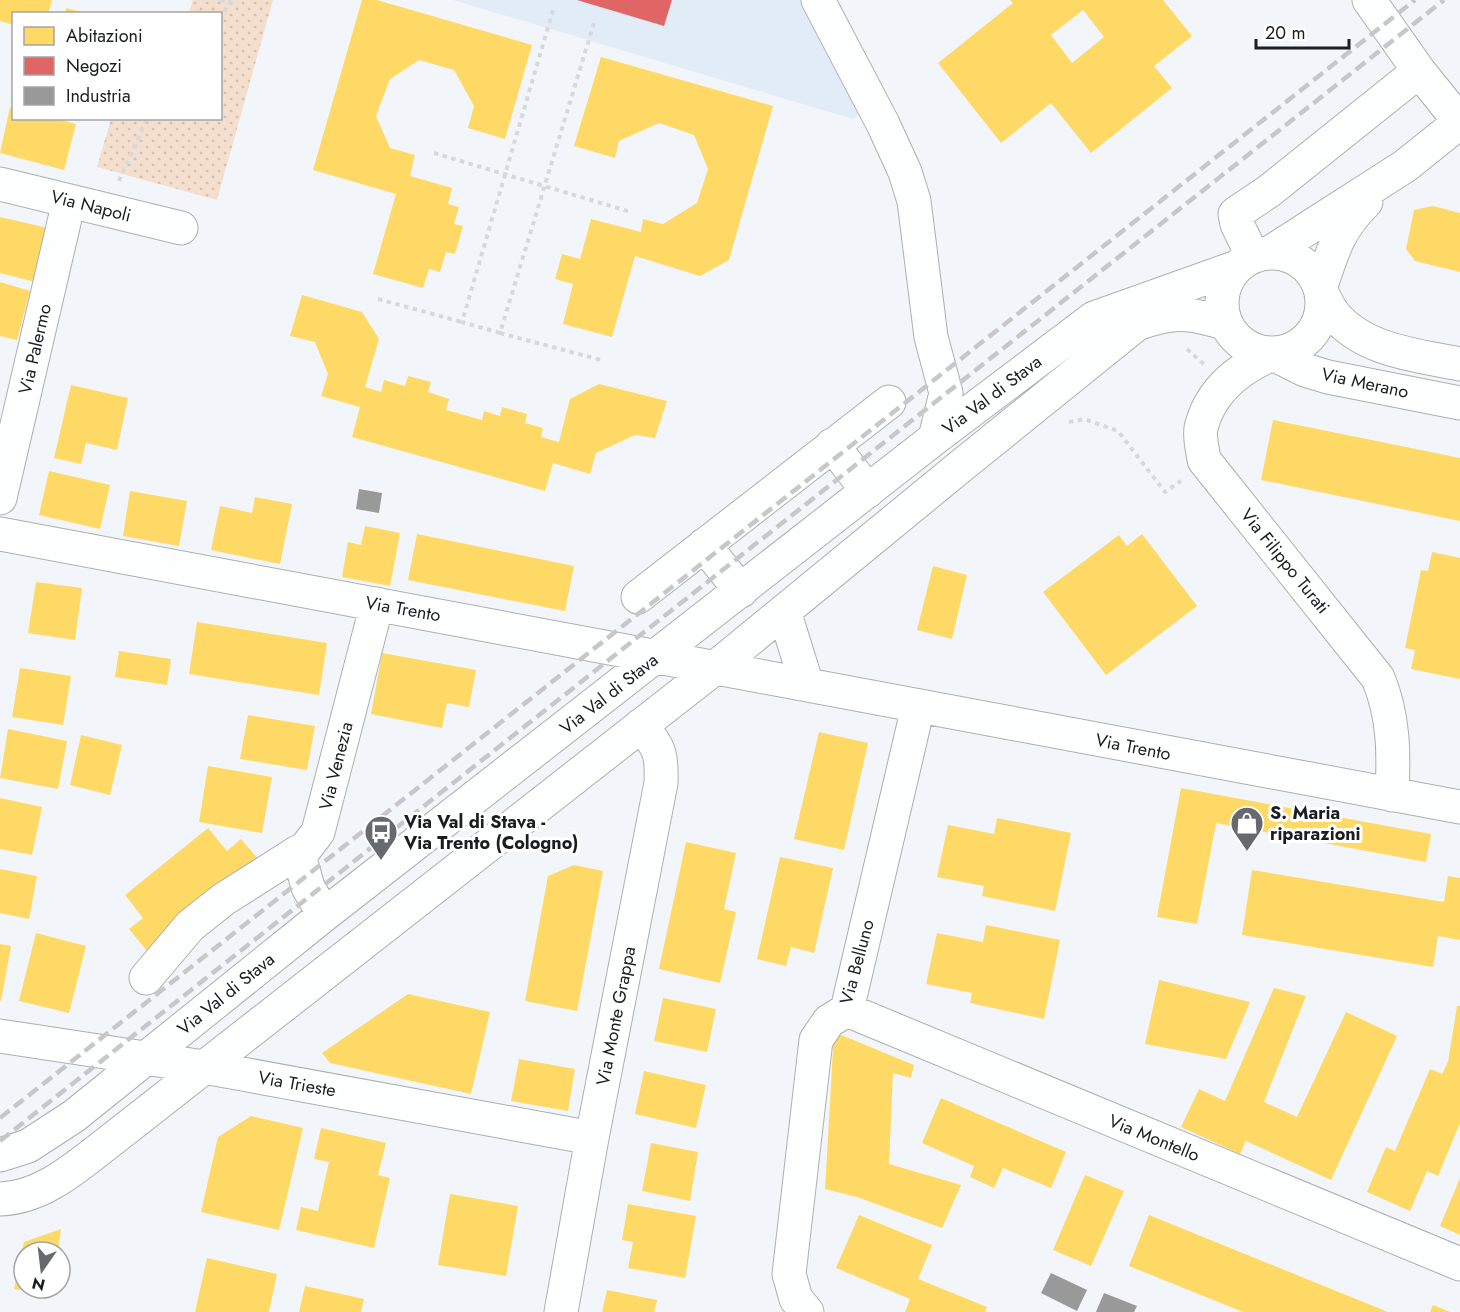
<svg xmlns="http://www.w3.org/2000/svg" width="1460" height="1312" font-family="Jost,sans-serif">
  <defs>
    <pattern id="grass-dots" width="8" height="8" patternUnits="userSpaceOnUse" patternTransform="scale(1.5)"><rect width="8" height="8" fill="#f4dfcf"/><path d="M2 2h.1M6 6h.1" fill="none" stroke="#d1bfb1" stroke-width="1.8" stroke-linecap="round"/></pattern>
  </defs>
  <rect width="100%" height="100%" fill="#f2f6fa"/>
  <path fill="#e2ecf7" d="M453,0H818L873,105L853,119Z"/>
  <path fill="url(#grass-dots)" d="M193,0H273L217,200L97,167L111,119L220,118V14L189,13Z"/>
  <path fill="#ffd966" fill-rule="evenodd" d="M0,0H52L48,14H14V25L0,21Z
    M362,0H377L532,45L505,139L468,128L474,106L454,70L419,60L390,79L376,116L390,148L415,155L410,176L452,188L448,204L459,207L454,224L463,226L455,254L446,252L440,272L429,269L423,288L373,274L396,194L313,170Z
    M1010,0H1163L1192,36L1154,66L1172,88L1091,153L1051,103L1001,143L938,63L1013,3ZM1083,10L1104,37L1072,63L1051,35Z
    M66,8L85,13V14H65Z
    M601,57L773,106L729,260L700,276L635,256L612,337L563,324L573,284L555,279L562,254L580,259L591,219L641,232L643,219L663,224L697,203L708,169L694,135L659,123L619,141L615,158L574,146Z
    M10,107L14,108V118H53L76,124L64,170L0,153Z
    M1433,206L1460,213V272L1415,261L1406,249L1414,210Z
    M0,217L52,229L39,283L0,273Z
    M0,282L30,291L17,340L0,336Z
    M302,295L362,312L379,339L365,387L381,392L384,380L405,386L408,376L431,382L428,392L449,399L446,410L482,420L484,411L500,416L502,407L527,414L525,423L543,428L541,437L559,442L570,399L599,384L667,401L655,438L635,435L596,453L590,474L553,463L545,491L352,437L360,407L321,396L328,374L315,342L290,336Z
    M71,385L128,398L117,450L86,443L81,464L54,458Z
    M1273,420L1460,458V521L1261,480Z
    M49,471L110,485L100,529L39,515Z
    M130,491L187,501L179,546L123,536Z
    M255,497L292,504L280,564L211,550L220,506L252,513Z
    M365,526L400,533L390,586L342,577L348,542L361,545Z
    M417,534L574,566L565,611L408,580Z
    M1142,534L1197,606L1106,675L1043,592L1119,535L1127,546Z
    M1432,552L1460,558V679L1411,669L1415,650L1405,648L1421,570L1428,571Z
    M933,566L967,575L952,639L917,630Z
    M36,582L82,588L75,640L28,633Z
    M197,622L327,643L319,695L189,674Z
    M119,651L171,659L167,685L115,677Z
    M382,653L476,670L469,707L447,703L442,728L371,714Z
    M20,668L71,676L63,725L12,717Z
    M248,715L315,726L307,770L240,759Z
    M8,729L67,741L58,789L0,778Z
    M819,732L868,743L844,850L794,839Z
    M81,735L122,745L110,795L70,785Z
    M208,766L272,777L262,833L199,822Z
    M1181,788L1431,834L1426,862L1216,823L1197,924L1157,917Z
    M0,798L42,807L32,855L0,849Z
    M997,818L1071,833L1055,911L982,896L984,886L937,877L948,825L994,834Z
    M208,828L227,851L241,839L259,860L147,951L129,929L143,918L125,895Z
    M686,842L736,853L724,909L736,912L720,983L659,969Z
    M780,857L833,868L814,953L791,947L786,966L757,959Z
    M574,865L603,871L577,1011L525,1001L548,876Z
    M0,869L37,876L29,919L0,913Z
    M1252,870L1444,902L1448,876L1460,878V940L1438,936L1433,967L1242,935Z
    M986,925L1060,940L1044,1019L970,1003L972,993L926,984L937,933L983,942Z
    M36,933L86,946L69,1013L19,1001Z
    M0,944L11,946L1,1001L0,1000Z
    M1159,980L1250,1002L1226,1059L1145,1044Z
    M1274,988L1306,996L1264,1102L1297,1117L1346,1012L1397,1036L1331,1180L1246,1141L1240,1154L1181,1127L1199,1089L1225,1101Z
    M408,994L490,1012L471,1094L330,1063L322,1053Z
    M663,998L716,1009L707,1052L654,1041Z
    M1457,1006H1460V1123L1438,1176L1427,1171L1410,1211L1367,1192L1386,1147L1395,1151L1430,1069L1442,1074L1448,1062Z
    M834,1032L914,1065L911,1078L893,1073L889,1164L961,1185L942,1228L857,1197L825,1189Z
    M519,1059L575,1069L568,1111L511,1101Z
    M644,1071L706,1085L696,1128L635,1114Z
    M941,1098L1066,1152L1051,1188L1003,1168L994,1188L970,1177L974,1166L922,1143Z
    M251,1116L303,1128L279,1230L201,1212L218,1137Z
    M321,1128L386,1143L378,1175L390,1178L374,1248L296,1230L301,1207L318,1211L329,1162L314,1159Z
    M651,1143L698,1152L690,1201L642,1191Z
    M1085,1175L1124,1191L1091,1266L1053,1250Z
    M1460,1178V1235L1440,1226Z
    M450,1194L518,1206L506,1276L438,1265Z
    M628,1204L696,1216L685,1278L628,1268L633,1242L622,1240Z
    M859,1215L932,1245L918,1279L987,1307L985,1312H905L910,1299L836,1268Z
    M1149,1215L1388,1312H1243L1129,1266Z
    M61,1229L58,1252H24V1288H52L51,1294L14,1289L24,1242Z
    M207,1258L277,1274L269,1312H195Z
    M305,1286L364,1299L361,1312H299Z
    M607,1290L657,1300L654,1312H602Z
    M1433,1305L1450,1312H1430Z"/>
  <path fill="#e06666" d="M577,0H672L664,26Z"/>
  <path fill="#999" d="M359,489L382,493L379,513L356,509Z
    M1051,1273L1087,1290L1077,1311L1041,1293Z
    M1104,1293L1137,1306L1134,1312H1096Z"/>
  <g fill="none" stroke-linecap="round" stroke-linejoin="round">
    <defs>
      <path id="minor" d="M818,0L883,124L905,172L914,201L931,337L946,393L935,438
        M1369,0L1419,71L1460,122
        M0,184L181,228
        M1271,252L1405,166L1460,122
        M1222 303a50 50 0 1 1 100 0a50 50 0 1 1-100 0Z
        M1253,257L1237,224L1235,214L1269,191L1419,71
        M1320,289C1324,297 1328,306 1333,313C1363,351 1416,355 1460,364
        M1320,289C1332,253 1338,229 1366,202
        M1273,354C1239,368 1210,391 1201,428C1199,437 1203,451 1204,460L1378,678C1394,716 1394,754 1392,795
        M1273,354L1305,370L1328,377L1460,403
        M832,445L868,491
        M0,498L69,201
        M0,534L1460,807
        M704,545L741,591
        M638,597L889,402
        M784,611L807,685
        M324,915L308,887L298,852L305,849L318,832L377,604
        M146,978L190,926L224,899L298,852
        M847,1010L1460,1264
        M0,1036L204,1067L592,1138
        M0,1155L28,1146L74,1116L324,915L935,438L1094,318L1237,267
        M0,1199C37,1198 68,1174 96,1152L716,667L961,466L1137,324C1174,311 1189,312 1226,324
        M561,1312L592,1138L661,783C662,753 660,749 641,725
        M807,1312L796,1299L789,1274L816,1040L829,1021L847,1010L918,707"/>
    </defs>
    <use href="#minor" stroke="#acafb2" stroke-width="35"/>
    <path stroke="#d7d8da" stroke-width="4" stroke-dasharray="4.5 4.5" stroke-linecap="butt" d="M220,0L230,3
      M553,10L462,322L500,333L594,23
      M220,20L231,0
      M434,153L631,212
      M119,181L147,118
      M378,299L462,322
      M500,333L601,360
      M1187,349L1204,364
      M1069,422L1084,419L1118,431L1165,492L1181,481"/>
    <use href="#minor" stroke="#fdfefe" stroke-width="33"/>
    <path stroke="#c7c7c9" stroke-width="4.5" stroke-dasharray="12 6" stroke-linecap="butt" d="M0,1118L1415,0
      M0,1141L1444,0"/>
  </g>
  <defs>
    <symbol id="shop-pin" viewBox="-11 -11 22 30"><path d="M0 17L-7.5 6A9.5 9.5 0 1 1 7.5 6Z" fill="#66696d" stroke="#fff"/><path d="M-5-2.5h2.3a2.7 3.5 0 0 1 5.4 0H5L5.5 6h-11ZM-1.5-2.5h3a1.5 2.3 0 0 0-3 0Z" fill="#fff"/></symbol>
    <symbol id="bus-pin" viewBox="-11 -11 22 30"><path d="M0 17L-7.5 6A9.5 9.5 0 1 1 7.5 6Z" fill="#66696d" stroke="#fff"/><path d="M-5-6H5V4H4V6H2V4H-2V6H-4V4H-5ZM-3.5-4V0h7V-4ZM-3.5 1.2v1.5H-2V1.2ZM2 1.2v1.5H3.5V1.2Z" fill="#fff"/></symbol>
  </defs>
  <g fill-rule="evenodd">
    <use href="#shop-pin" x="1228" y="804" width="38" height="52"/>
    <use href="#bus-pin" x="362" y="813" width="38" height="52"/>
  </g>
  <g text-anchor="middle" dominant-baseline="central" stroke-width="6" stroke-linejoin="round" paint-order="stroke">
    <g font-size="18" fill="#1a1d21" stroke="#fff">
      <text transform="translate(91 206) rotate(14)">Via Napoli</text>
      <text transform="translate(35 349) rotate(-77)">Via Palermo</text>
      <text transform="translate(1365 383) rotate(12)">Via Merano</text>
      <text transform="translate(992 395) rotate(-37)">Via Val di Stava</text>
      <text transform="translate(1285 561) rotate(51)">Via Filippo Turati</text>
      <text transform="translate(403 609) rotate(10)">Via Trento</text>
      <text transform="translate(609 694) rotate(-38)">Via Val di Stava</text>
      <text transform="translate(1133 747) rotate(11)">Via Trento</text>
      <text transform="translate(336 766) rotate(-76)">Via Venezia</text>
      <text transform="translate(857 962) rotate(-75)">Via Belluno</text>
      <text transform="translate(226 994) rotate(-39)">Via Val di Stava</text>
      <text transform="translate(616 1016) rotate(-79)">Via Monte Grappa</text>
      <text transform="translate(297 1084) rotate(10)">Via Trieste</text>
      <text transform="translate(1154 1138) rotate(22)">Via Montello</text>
    </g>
    <g font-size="18" font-weight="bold" fill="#1a1d21" stroke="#fff" text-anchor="start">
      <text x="1270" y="813">S. Maria<tspan x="1270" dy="21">riparazioni</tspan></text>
      <text x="404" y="822">Via Val di Stava -<tspan x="404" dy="21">Via Trento (Cologno)</tspan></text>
    </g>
  </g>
  <rect x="12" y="12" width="210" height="108" fill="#ffffff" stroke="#a3a5a6" stroke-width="1.5"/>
  <rect x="24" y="27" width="30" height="18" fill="#ffd966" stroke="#a3a5a6" stroke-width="1.5"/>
  <text x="66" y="42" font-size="18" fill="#1a1d21">Abitazioni</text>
  <rect x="24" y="57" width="30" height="18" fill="#e06666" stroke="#a3a5a6" stroke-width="1.5"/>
  <text x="66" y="72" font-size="18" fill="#1a1d21">Negozi</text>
  <rect x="24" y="87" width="30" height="18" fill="#999999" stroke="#a3a5a6" stroke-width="1.5"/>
  <text x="66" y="102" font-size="18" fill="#1a1d21">Industria</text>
  <g transform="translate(42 1270) rotate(194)"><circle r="28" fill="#ffffff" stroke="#a3a5a6" stroke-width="1.5"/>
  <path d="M0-4.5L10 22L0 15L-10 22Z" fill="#66696d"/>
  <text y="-9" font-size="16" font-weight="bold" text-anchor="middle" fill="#1a1d21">N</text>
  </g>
  <path d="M1256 39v9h93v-9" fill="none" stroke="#1a1d21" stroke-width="3"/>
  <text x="1265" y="39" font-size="18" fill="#1a1d21" stroke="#ffffff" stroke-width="4.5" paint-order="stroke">20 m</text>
</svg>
